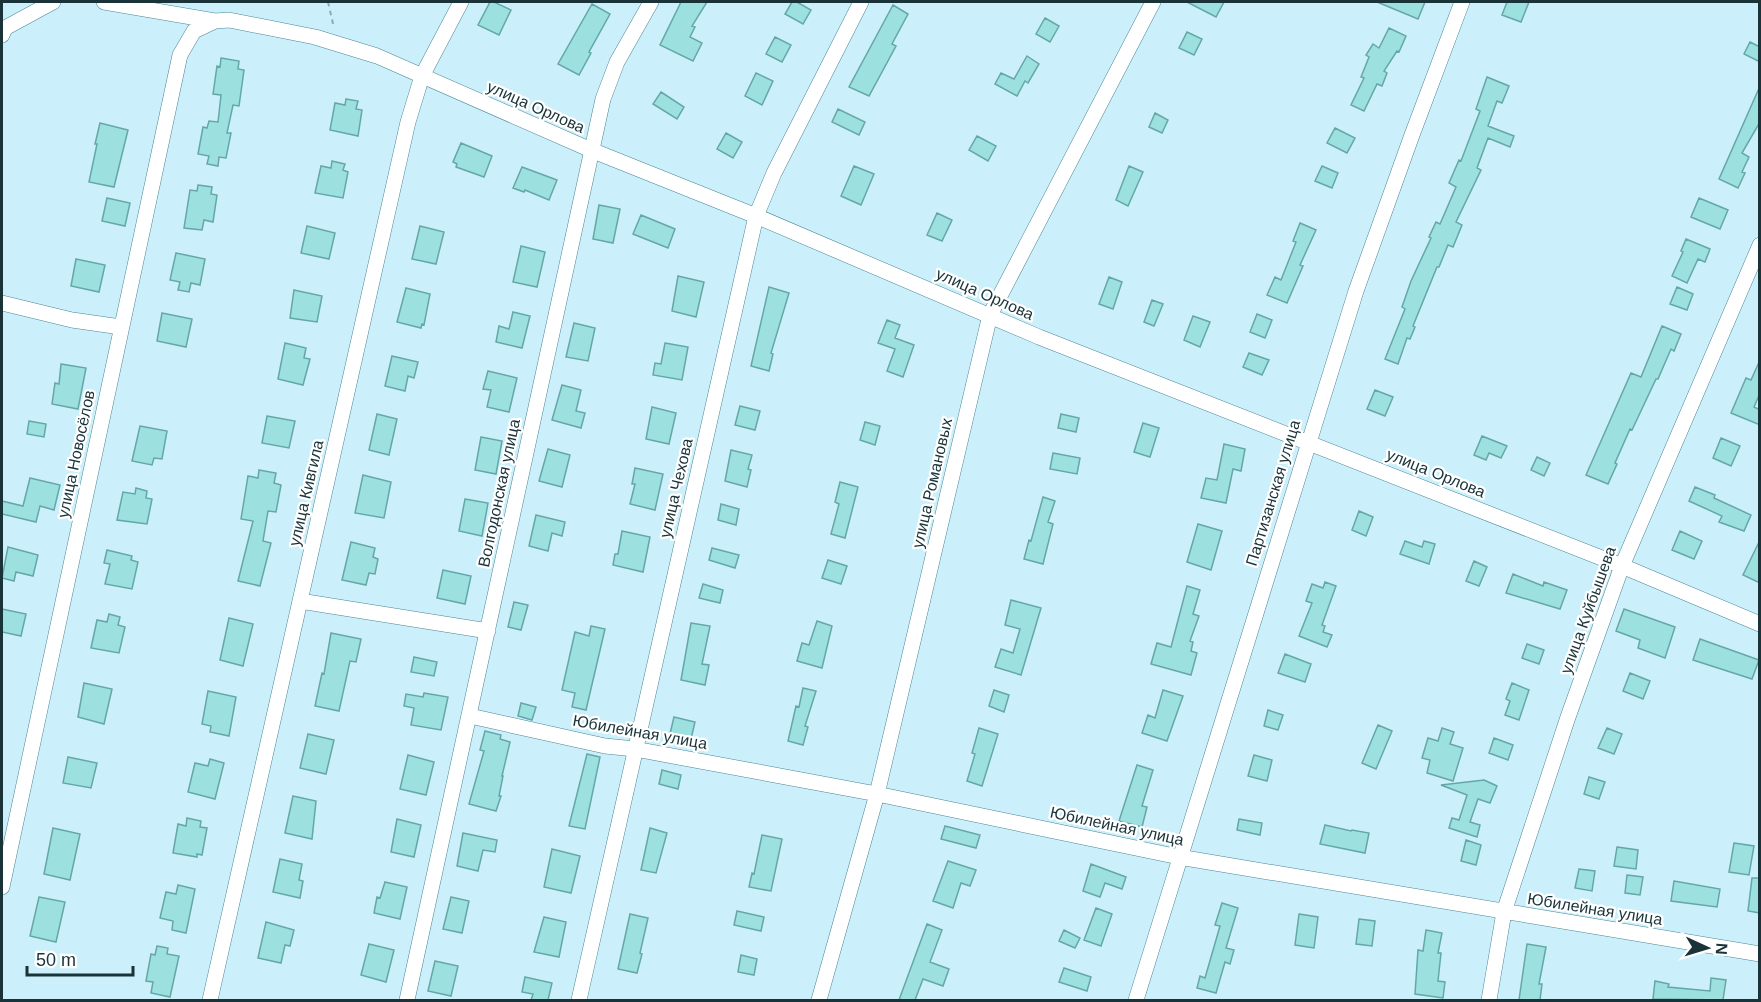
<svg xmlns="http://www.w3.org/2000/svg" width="1761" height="1002" font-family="Helvetica,sans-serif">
  <rect width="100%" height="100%" fill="#ccf0fb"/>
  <path fill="#9ce0e0" stroke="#65a7a8" stroke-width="1.5" d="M490,2H494L511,10L499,35L478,25Z
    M681,2H707L692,26L695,27L690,37L702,43L693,61L660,45Z
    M792,2H797L811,10L803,24L785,14Z
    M1187,2H1224L1216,17Z
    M1377,2H1425L1418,19Z
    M1507,2H1529L1521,22L1502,15Z
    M592,4L610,14L589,52L591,53L579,75L558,64Z
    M893,5L908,14L892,44L896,46L869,96L849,87Z
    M1045,18L1059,26L1050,42L1036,34Z
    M1389,28L1406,36L1399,52L1397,51L1384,71L1387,73L1382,86L1377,84L1364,111L1351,105L1364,78L1361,77L1369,57L1366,55L1373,44L1379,48Z
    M1187,32L1202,39L1194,55L1179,48Z
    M775,37L791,45L782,62L766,54Z
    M1750,42L1760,47V62L1744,54Z
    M1027,56L1039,64L1028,83L1025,81L1017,96L995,84L1001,73L1014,79Z
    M221,58L239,61L238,69L244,70L239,106L233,105L227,133H231L226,158L219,157L218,166L207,164L209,156L198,154L203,127L207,128L209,121L218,122L221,95L213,94L217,66L220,67Z
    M756,73L773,81L762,105L745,96Z
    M1487,77L1509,86L1502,103L1497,101L1488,126L1514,136L1510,147L1488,138L1477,168L1481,170L1456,222L1462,225L1453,247L1448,245L1439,267H1437L1413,326L1415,327L1410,339L1407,338L1398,364L1385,359L1405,309L1402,307L1411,281L1431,238L1429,237L1436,222L1440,224L1456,187L1449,183L1459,160L1461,161L1472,132L1480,111L1476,109Z
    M1760,86V122L1742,153L1749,157L1742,172L1745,173L1738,188L1719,179Z
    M661,92L684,107L677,119L653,104Z
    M346,99L358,101L356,109L362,110L358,136L330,130L335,103L345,105Z
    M838,109L865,122L859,135L832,122Z
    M1155,113L1168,120L1162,133L1149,127Z
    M100,123L128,130L114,187L89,182L97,144H95Z
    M1335,128L1355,138L1347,153L1327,143Z
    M726,133L742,142L733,158L717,149Z
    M977,136L996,146L988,161L969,150Z
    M461,143L492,156L484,177L456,167L457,164L453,162Z
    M332,161L345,164L343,170L348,172L343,198L315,193L321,166L331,168Z
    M854,166L874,174L861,205L841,196Z
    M1129,166L1143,172L1128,206L1116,200Z
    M1322,166L1338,173L1332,188L1315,181Z
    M522,167L557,180L549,200L525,190L524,192L513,188Z
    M198,185L212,187L211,194L217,195L213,222L204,220L202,230L184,228L190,190L197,191Z
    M107,198L130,203L125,226L102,221Z
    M1699,198L1728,210L1720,229L1691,217Z
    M599,205L620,209L613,243L593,239Z
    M937,213L952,220L942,241L927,235Z
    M641,215L675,229L668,248L633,234Z
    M1300,223L1316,230L1300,265L1303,266L1287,303L1267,295L1275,277L1281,280L1296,242L1293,241Z
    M307,226L335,233L329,259L301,253Z
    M420,226L444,232L436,264L412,259Z
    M1686,239L1710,249L1705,262L1698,259L1687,283L1672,276L1683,252L1681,251Z
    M521,246L545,252L537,287L513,282Z
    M176,253L205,259L200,285L191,283L189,292L178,290L180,282L170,280Z
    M76,259L105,265L99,292L71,286Z
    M678,276L704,282L696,317L672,311Z
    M1109,277L1122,282L1113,309L1099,304Z
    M769,287L789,293L771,353L773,354L769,371L751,366Z
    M1677,287L1693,294L1687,310L1670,304Z
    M406,288L430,294L424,325L422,324L421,328L397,322Z
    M294,290L322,296L317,322L290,318Z
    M1152,300L1163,304L1154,326L1144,322Z
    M513,312L530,316L522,348L496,342L499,326L509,329Z
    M162,313L192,319L186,347L157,341Z
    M1257,314L1272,320L1265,338L1250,332Z
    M1193,316L1210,322L1200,347L1184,340Z
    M887,320L900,325L895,338L914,345L903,377L887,371L895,349L878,343Z
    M574,323L595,328L588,361L566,357Z
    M1662,326L1681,334L1674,351L1671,349L1658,379H1656L1632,430L1630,429L1615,463L1617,464L1608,484L1586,475L1631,373L1641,377Z
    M285,343L306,348L304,358L310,359L303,385L278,379Z
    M665,343L688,347L682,380L653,375L655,363L661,364Z
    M1249,353L1269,360L1262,375L1243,367Z
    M392,356L418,362L414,378L408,376L405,391L385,386Z
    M1760,360V393L1754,407L1760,410V425L1731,413L1746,378L1751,380Z
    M61,364L86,368L78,409L52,404L55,383L59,384Z
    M488,371L517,378L509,412L487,407L491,390L483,389Z
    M562,385L581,390L576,411L585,413L581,428L552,420Z
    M1375,390L1393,397L1385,416L1367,409Z
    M740,406L760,411L755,430L735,425Z
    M652,407L676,413L669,444L646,439Z
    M377,414L397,419L389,455L369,450Z
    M1061,414L1079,418L1076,432L1058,428Z
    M267,416L295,421L289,448L262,443Z
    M29,421L46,424L44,437L27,434Z
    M865,422L880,426L875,445L860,440Z
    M1143,423L1159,428L1150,457L1134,452Z
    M140,426L167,431L162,459L154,458L152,465L132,461Z
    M1482,436L1507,446L1501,458L1489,453L1486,460L1474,455Z
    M481,437L502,441L496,474L475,470Z
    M1721,438L1740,446L1731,466L1713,458Z
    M1224,444L1245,449L1241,471L1233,469L1226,503L1201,498L1206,478L1217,480Z
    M548,449L570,455L562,487L539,481Z
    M731,450L752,455L748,469L751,470L747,487L725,481Z
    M1053,453L1080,458L1077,474L1050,469Z
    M1537,457L1550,463L1544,476L1531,470Z
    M635,468L663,474L655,510L630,504L635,484H632Z
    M259,470L276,473L274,483L281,485L276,512L268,511L263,541L271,543L260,586L238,581L253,521L241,519L248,476L258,478Z
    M363,475L391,482L384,518L355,513Z
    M30,478L60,485L54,510L40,506L36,522L2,514V501L23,506Z
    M840,482L858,487L845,538L831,534L839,504L835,502Z
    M1695,487L1715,495L1714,498L1751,515L1744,531L1719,522L1722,516L1689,501Z
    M136,488L147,491L146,498L152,499L147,524L117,520L123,492L135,494Z
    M1043,497L1055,501L1048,522L1053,524L1043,564L1024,559L1029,540L1031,541Z
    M465,499L488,503L482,536L459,531Z
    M721,504L739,509L736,525L718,520Z
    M1359,511L1373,517L1366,536L1352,530Z
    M536,515L565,522L562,536L552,533L548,551L529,546Z
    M1198,524L1222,531L1211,570L1187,562Z
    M622,531L650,537L643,572L613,565L615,554H618Z
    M1680,531L1702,541L1694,559L1672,550Z
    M1760,540V583L1743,575Z
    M1405,541L1422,547L1424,541L1435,544L1429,564L1400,554Z
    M351,542L375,548L373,557L378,559L375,574L369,573L366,585L342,580Z
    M8,547L38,555L33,576L16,572L14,581L2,578Z
    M712,548L739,555L735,568L709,560Z
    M107,550L132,556L131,560L138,562L132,589L105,584L110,564L104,563Z
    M828,560L847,566L841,584L822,578Z
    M1474,561L1487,567L1479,586L1466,581Z
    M443,570L471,576L465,604L437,598Z
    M1513,574L1543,586L1544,582L1567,590L1560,609L1506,593Z
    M1325,582L1336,586L1322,625L1325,626L1323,632L1332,635L1327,647L1299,636L1312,603L1306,601L1312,584L1323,588Z
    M703,584L723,590L720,603L699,598Z
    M1187,586L1200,590L1193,614L1199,616L1190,641L1193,642L1191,651L1197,653L1191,675L1151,664L1157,643L1171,647Z
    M1011,600L1041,608L1021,675L995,667L1001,649L1013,653L1020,629L1005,625Z
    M514,602L528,605L521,630L508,627Z
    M2,609L26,614L21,636L2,632Z
    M1624,609L1675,627L1665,658L1638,648L1640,640L1616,631Z
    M109,614L120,617L118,625L125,627L119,653L91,648L97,620L107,622Z
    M229,618L253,624L243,666L220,660Z
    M817,621L832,626L822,668L797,661L802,643L809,645Z
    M691,623L710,626L702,664L709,665L705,685L681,680Z
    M591,626L605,629L586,710L572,707L575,693L562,690L575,632L589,636Z
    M331,633L361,639L356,662L350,661L339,711L315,706L322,673L324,674Z
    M1700,639L1759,660L1752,679L1693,660Z
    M1527,644L1544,650L1539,664L1522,658Z
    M1285,654L1311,664L1305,682L1278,673Z
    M414,657L437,662L434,676L411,672Z
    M1630,673L1650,681L1643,699L1623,691Z
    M84,683L112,689L104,724L78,717Z
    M1512,683L1529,690L1519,720L1505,715L1510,701L1506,699Z
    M803,688L816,691L805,726L808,727L803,745L788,741L796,706L799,707Z
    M994,690L1009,695L1004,712L989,706Z
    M1163,690L1183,696L1167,741L1142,733L1148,715L1155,718Z
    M208,691L236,697L229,736L210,732L211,726L202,724Z
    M424,693L448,697L441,730L411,725L414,708L404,706L406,694L423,697Z
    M521,703L536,707L532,720L518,716Z
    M1268,710L1283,715L1278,730L1264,726Z
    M674,717L695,722L690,743L669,738Z
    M1378,725L1392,731L1376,769L1362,763Z
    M979,728L998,734L982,786L967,781L975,754L972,753Z
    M1442,728L1454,732L1450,744L1463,748L1453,781L1427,773L1430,760L1422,758L1428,738L1438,741Z
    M1607,728L1622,734L1614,754L1598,748Z
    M485,731L501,735L500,739L510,742L502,776H503L499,796H501L496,811L469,804L484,751L480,750Z
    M308,734L334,740L326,774L300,768Z
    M1494,738L1513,745L1508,760L1489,753Z
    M587,754L600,757L585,829L569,826Z
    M408,755L434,762L426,795L400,789Z
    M1254,755L1272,760L1267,781L1248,776Z
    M68,757L97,763L91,788L63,783Z
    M210,759L224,763L215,799L188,792L195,763L208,766Z
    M1137,765L1153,770L1142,806L1147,807L1142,827L1119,821Z
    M662,770L681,775L678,789L659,784Z
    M1589,777L1605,782L1599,799L1584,794Z
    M1484,780L1497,786L1490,803L1478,799L1470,822L1480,825L1477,837L1449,828L1452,818L1459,820L1467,795L1441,785Z
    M293,796L316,801L312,839L285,833Z
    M187,818L201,821L200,827L207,828L202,855L197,854V857L173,853L178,824L186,826Z
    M397,819L421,825L414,857L391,852Z
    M1239,819L1262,823L1260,835L1237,830Z
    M1325,825L1351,831L1352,830L1369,833L1365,853L1320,844Z
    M945,826L980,835L976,848L941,839Z
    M53,828L80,834L70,880L44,874Z
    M650,828L667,833L656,873L641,870Z
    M463,833L497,840L495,852L483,850L478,871L457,866Z
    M762,835L782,839L771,891L749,887L752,873L754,874Z
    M1466,840L1481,845L1476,865L1461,861Z
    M1734,843L1754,846L1749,875L1729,872Z
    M1617,847L1638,850L1636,869L1614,866Z
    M552,849L580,856L571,893L544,887Z
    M280,859L302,864L299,880L303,881L300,898L273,892Z
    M948,861L976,870L970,886L961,883L953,908L933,901Z
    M1091,864L1126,877L1122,889L1105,883L1100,897L1083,891Z
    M1579,869L1595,871L1592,891L1575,888Z
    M1627,875L1643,877L1640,895L1625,893Z
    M1752,878H1760V913L1748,911Z
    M1674,881L1720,889L1717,907L1671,901Z
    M385,882L407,887L400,919L374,913L377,897L380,898Z
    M178,885L195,889L186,933L172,930L173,921L160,918L166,892L176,894Z
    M39,897L65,902L56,942L30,936Z
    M451,897L469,901L462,933L443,929Z
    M1222,903L1238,908L1226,948L1234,950L1230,964L1225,962L1216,993L1197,988L1200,976L1205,978L1220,926L1215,925Z
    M1096,908L1112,914L1101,946L1084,940Z
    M737,911L764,917L761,931L734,925Z
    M630,914L648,918L640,953L642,954L637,973L618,969Z
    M1299,914L1318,917L1314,948L1295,945Z
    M544,917L566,922L559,957L534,952Z
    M1359,919L1375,921L1372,946L1356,944Z
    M266,922L294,930L290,946L285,945L281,963L258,958Z
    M927,924L942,930L930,962L949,969L943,986L923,979L915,1000H899Z
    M1064,930L1080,938L1075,948L1059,941Z
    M1426,930L1442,933L1438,953H1441L1438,981L1445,982L1443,998L1415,994L1418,950L1423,951Z
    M369,944L394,950L386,982L361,975Z
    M1527,944L1546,947L1539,984H1542L1540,1000H1519Z
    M157,946L168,948L167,954L179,956L170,997L151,993L153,982L146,981L151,954L155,955Z
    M741,955L757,959L754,975L738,972Z
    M435,961L458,966L451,996L428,991Z
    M1064,968L1091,977L1087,991L1059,982Z
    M525,977L552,983L548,1000H531L533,994L522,992Z
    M1711,978L1726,980L1723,1000L1653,999L1655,981L1669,984L1668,987L1710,991Z"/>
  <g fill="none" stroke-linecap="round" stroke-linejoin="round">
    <defs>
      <path id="minor" d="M104,2L215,21
        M2,35L5,28L53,2
        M2,303L72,320L121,327
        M300,601L488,631
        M470,716L605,746L635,749L877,794L1179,857L1760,954
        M2,887L180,55L194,31L215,21L229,20L315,37L377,56L591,150L756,216L1039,337L1622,566L1760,624
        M210,1000L408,122L422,76L461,2
        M407,1000L603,99L617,62L651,2
        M579,1000L756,216L774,173L861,2
        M819,1000L877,794L990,315L1153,2
        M1136,1000L1356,291L1412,135L1462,2
        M1489,1000L1504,912L1568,717L1622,566L1760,245"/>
    </defs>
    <use href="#minor" stroke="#498696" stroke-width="16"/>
    <path stroke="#8cacb5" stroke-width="2" stroke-dasharray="4.5 4.5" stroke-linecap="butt" d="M328,2L334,28"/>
    <use href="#minor" stroke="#fff" stroke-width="15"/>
  </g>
  <g text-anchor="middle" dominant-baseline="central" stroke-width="4.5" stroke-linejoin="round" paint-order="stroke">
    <g font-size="16" fill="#193339" stroke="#fff">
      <text transform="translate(536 107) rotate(24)">улица Орлова</text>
      <text transform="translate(985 294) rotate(24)">улица Орлова</text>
      <text transform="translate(76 454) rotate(-78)">улица Новосёлов</text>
      <text transform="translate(1436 473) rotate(22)">улица Орлова</text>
      <text transform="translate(932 483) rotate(-77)">улица Романовых</text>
      <text transform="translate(676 488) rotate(-77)">улица Чехова</text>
      <text transform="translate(306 493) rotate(-77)">улица Кивгила</text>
      <text transform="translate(499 493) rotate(-78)">Волгодонская улица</text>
      <text transform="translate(1273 493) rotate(-73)">Партизанская улица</text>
      <text transform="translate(1588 610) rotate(-70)">улица Куйбышева</text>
      <text transform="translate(640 732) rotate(10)">Юбилейная улица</text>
      <text transform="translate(1117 826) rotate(12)">Юбилейная улица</text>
      <text transform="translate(1595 909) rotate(9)">Юбилейная улица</text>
    </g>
  </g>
  <rect width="1761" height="1002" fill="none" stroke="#193339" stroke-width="6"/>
  <g transform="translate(1707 948) rotate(94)" stroke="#ffffff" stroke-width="4.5" paint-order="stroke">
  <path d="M0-4.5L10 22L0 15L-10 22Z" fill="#193339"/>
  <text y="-9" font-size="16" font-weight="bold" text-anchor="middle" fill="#193339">N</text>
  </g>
  <path d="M27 966v9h106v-9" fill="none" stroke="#193339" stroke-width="3"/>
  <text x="36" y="966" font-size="18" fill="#193339" stroke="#ffffff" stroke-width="4.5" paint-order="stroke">50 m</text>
</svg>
